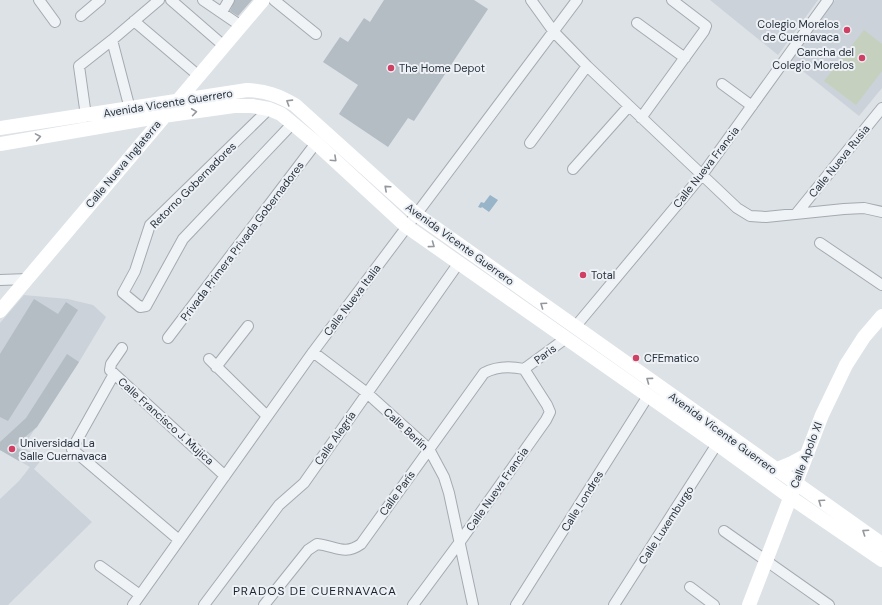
<svg xmlns="http://www.w3.org/2000/svg" width="882" height="605" font-family="'DM Sans',sans-serif">
  <rect width="100%" height="100%" fill="#dde2e7"/>
  <path fill="#cbd2d9" d="M710,0H818L778,55Z
    M835,0H882V88L859,116L789,60Z
    M24,295L68,299L93,305L106,317L79,362L23,447L42,459L34,469L92,522L8,605H0V499L19,481L30,467L0,450V323Z"/>
  <path fill="#c5d1be" d="M864,30L882,44V71L856,105L824,81Z"/>
  <path fill="#97b4c8" d="M490,195L498,200L489,212L482,207L481,208L478,207L481,202L484,203Z"/>
  <path fill="#b4bcc4" d="M235,0H252L238,16L230,11Z
    M384,0H474L488,9L414,121L408,118L388,147L339,114L358,85L323,62L340,37L348,42L364,18L370,22Z
    M34,299L58,314L66,302L78,310L8,421L0,417V354Z
    M67,354L79,362L37,427L14,446L24,452L19,461L0,450V442L26,418Z"/>
  <g fill="none" stroke-linecap="round" stroke-linejoin="round">
    <defs>
      <path id="street" d="M39,0L55,22
        M171,0L224,46
        M203,0L241,26
        M274,0L316,34
        M531,0L554,32L587,66L737,208L750,216L766,217L844,209L864,208L882,212
        M222,12L229,0
        M81,16L100,0
        M134,21L199,76
        M637,23L685,58
        M112,40L130,109
        M722,84L752,106
        M269,109L150,225L135,271L123,293L140,307L146,306L183,239L293,123
        M86,116L79,66L112,40L159,0
        M641,118L704,31L706,26L672,0
        M530,143L587,66
        M573,169L629,106
        M796,214L882,108
        M820,243L882,285
        M0,280L28,279
        M575,327L702,175L828,0
        M168,338L316,143
        M122,348L111,364L110,370L225,476
        M313,352L367,393L429,449L444,477L449,493L473,605
        M209,359L267,416
        M216,367L248,326
        M524,369L565,339
        M114,374L72,449L179,540
        M724,531L829,605
        M100,566L140,595
        M690,587L714,605
        M133,605L313,352L577,0
        M204,605L279,505L304,483L458,264
        M264,605L308,550L317,544C336,546 344,556 361,544L484,373C497,366 510,366 524,369
        M413,605L459,543L546,420L550,412L547,405L524,369
        M516,605L648,396
        M614,605L717,444"/>
    </defs>
    <use href="#street" stroke="#a3aab1" stroke-width="12"/>
    <use href="#street" stroke="#f0f3f6" stroke-width="10"/>
    <path stroke="#fff" stroke-width="14" d="M0,128L247,90C266,91 278,95 295,105L416,214L882,544
      M0,144L163,116L234,106H252L269,109L281,114L316,143L406,226L717,444L790,497L882,560
      M0,311L263,0
      M775,470L792,463L807,455
      M749,605L822,415L846,365L864,337L882,316"/>
  </g>
  <defs><path id="oneway-chevron" d="M-2-3.5L2.5 0L-2 3.5" fill="none" stroke-width="1.6" stroke-linecap="round" stroke-linejoin="round"/></defs>
  <g stroke="#93989e">
    <use href="#oneway-chevron" transform="translate(289 102) rotate(-148)"/>
    <use href="#oneway-chevron" transform="translate(194 112) rotate(-8)"/>
    <use href="#oneway-chevron" transform="translate(38 137) rotate(-10)"/>
    <use href="#oneway-chevron" transform="translate(334 159) rotate(43)"/>
    <use href="#oneway-chevron" transform="translate(387 188) rotate(-138)"/>
    <use href="#oneway-chevron" transform="translate(432 245) rotate(36)"/>
    <use href="#oneway-chevron" transform="translate(543 305) rotate(-145)"/>
    <use href="#oneway-chevron" transform="translate(649 380) rotate(-144)"/>
    <use href="#oneway-chevron" transform="translate(821 502) rotate(-145)"/>
    <use href="#oneway-chevron" transform="translate(865 532) rotate(-146)"/>
  </g>
  <g fill="#cf4064" stroke="#edf1f5" stroke-width="1.5">
    <circle cx="847" cy="30" r="4"/>
    <circle cx="862" cy="58" r="4"/>
    <circle cx="391" cy="68" r="4"/>
    <circle cx="583" cy="275" r="4"/>
    <circle cx="636" cy="358" r="4"/>
    <circle cx="12" cy="449" r="4"/>
  </g>
  <g text-anchor="middle" dominant-baseline="central" stroke-width="4" stroke-linejoin="round" paint-order="stroke">
    <g font-size="11" fill="#27323e" stroke="#edf1f5" text-anchor="start">
      <text x="839" y="24" text-anchor="end">Colegio Morelos<tspan x="839" dy="13">de Cuernavaca</tspan></text>
      <text x="854" y="52" text-anchor="end">Cancha del<tspan x="854" dy="13">Colegio Morelos</tspan></text>
      <text x="399" y="68">The Home Depot</text>
      <text x="591" y="275">Total</text>
      <text x="644" y="358">CFEmatico</text>
      <text x="20" y="443">Universidad La<tspan x="20" dy="13">Salle Cuernavaca</tspan></text>
    </g>
    <g font-size="11" fill="#27323e" stroke="#edf1f5">
      <text transform="translate(168 103) rotate(-9)">Avenida Vicente Guerrero</text>
      <text transform="translate(839 161) rotate(-51)">Calle Nueva Rusia</text>
      <text transform="translate(123 164) rotate(-50)">Calle Nueva Inglaterra</text>
      <text transform="translate(706 167) rotate(-52)">Calle Nueva Francia</text>
      <text transform="translate(193 185) rotate(-45)">Retorno Gobernadores</text>
      <text transform="translate(242 241) rotate(-53)">Privada Primera Privada Gobernadores</text>
      <text transform="translate(460 244) rotate(36)">Avenida Vicente Guerrero</text>
      <text transform="translate(352 300) rotate(-53)">Calle Nueva Italia</text>
      <text transform="translate(545 354) rotate(-37)">Paris</text>
      <text transform="translate(166 421) rotate(42)">Calle Francisco J. Mujica</text>
      <text transform="translate(406 429) rotate(43)">Calle Berlín</text>
      <text transform="translate(723 433) rotate(36)">Avenida Vicente Guerrero</text>
      <text transform="translate(335 438) rotate(-55)">Calle Alegría</text>
      <text transform="translate(806 455) rotate(-69)">Calle Apolo XI</text>
      <text transform="translate(497 489) rotate(-55)">Calle Nueva Francia</text>
      <text transform="translate(397 493) rotate(-54)">Calle París</text>
      <text transform="translate(582 501) rotate(-58)">Calle Londres</text>
      <text transform="translate(666 525) rotate(-57)">Calle Luxemburgo</text>
    </g>
    <g font-size="12" letter-spacing="1" fill="#19232f" stroke="#edf1f5">
      <text x="315" y="591">PRADOS DE CUERNAVACA</text>
    </g>
  </g>
</svg>
